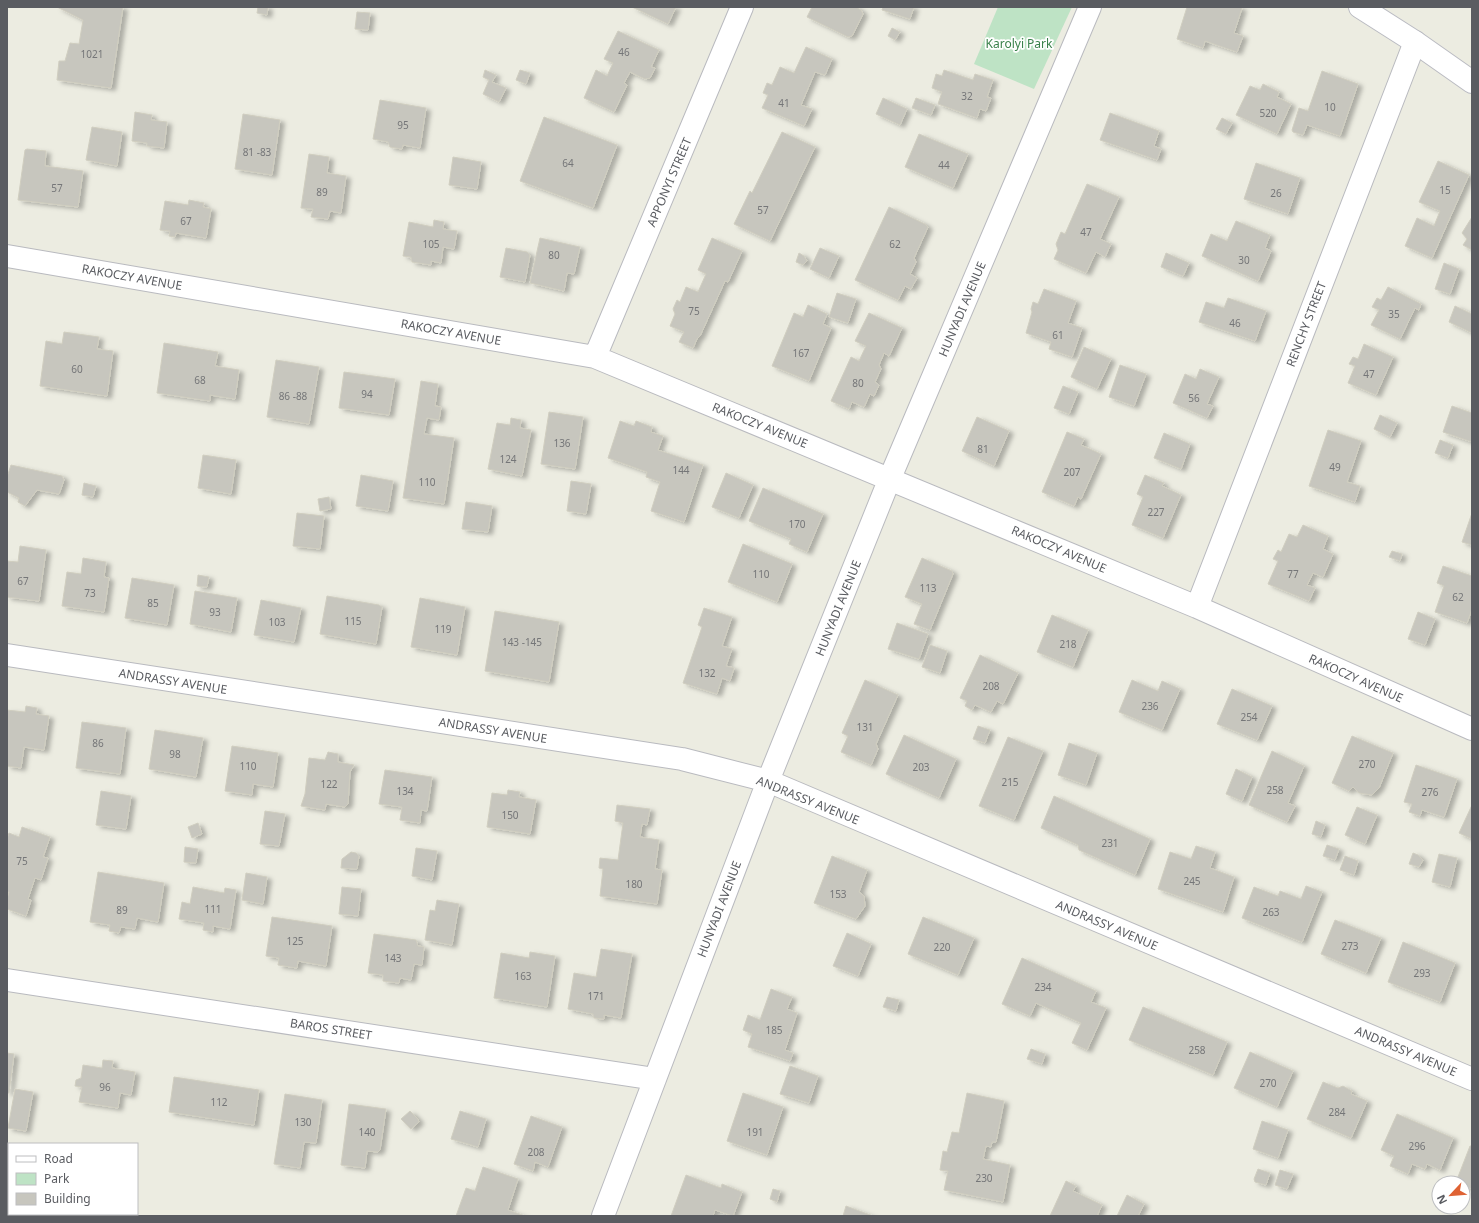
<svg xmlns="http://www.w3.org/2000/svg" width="1479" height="1223" font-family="'Noto Sans',sans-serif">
  <defs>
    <filter id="shadow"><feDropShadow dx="4.5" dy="2.5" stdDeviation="2" flood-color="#0004"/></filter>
  </defs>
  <rect width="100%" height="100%" fill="#ecece1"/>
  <path fill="#bee3c5" d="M998,7H1072L1034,89L974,64Z"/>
  <path fill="#c7c6be" stroke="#d0cec0" filter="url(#shadow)" d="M57,7H123L111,88L57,80L59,61H65L70,43L79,44L83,20Z
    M258,7H268L267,15L257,13Z
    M632,7H676L668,24Z
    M812,7H856L861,10L863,14L852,36L848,37L807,17Z
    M883,7H914L910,19L882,10Z
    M1187,7H1238L1242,8L1234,33L1243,36L1237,52L1205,41L1203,48L1177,39Z
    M357,12L370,13L368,30L355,29Z
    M892,28L900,32L895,40L888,36Z
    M618,31L659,50L651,67L655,68L650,78L645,79L630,72L624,83L627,85L614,112L584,98L596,70L607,76L613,63L604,59Z
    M806,47L832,59L825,75L815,72L801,105L812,109L804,126L762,108L768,95L763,93L767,83L772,85L780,67L794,73Z
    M485,70L496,75L492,82L506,88L499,102L483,94L489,80L483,77Z
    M520,70L530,73L526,84L516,80Z
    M944,70L973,80L975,74L993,80L987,97L991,98L986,111L980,109L977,118L938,104L942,92L932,88L936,74L942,76Z
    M1322,71L1358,84L1340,136L1307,125L1303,135L1293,132L1292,130L1299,108L1308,111Z
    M1263,84L1279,92L1277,97L1291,104L1277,134L1236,115L1250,86L1260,90Z
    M883,98L907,109L900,125L876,114Z
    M916,98L935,105L931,115L912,108Z
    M380,100L426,108L420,148L403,145L402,149L390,147L388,142L373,139Z
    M135,112L152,115L151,120L167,122L164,148L147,146V143L132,141Z
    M1110,113L1159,131L1154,146L1161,149L1157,160L1100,140Z
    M243,114L280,120L272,175L235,169Z
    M544,117L617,145L593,208L520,181Z
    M1222,118L1232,123L1226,134L1216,129Z
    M92,127L122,132L117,166L86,160Z
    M782,132L815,147L770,241L734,224L750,191L752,193Z
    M919,134L968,154L953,188L905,167Z
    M27,149L46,151L45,166L83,171L78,207L18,200L25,150Z
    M309,154L329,157L327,173L346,176L341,213L330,211L328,219L311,217L313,209L301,208Z
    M453,157L481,162L477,189L449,185Z
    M1438,161L1469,175L1432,258L1405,246L1417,218L1434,226L1440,211L1419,202Z
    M1256,163L1300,178L1288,214L1244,199Z
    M1087,184L1119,197L1100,239L1111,244L1105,257L1096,252L1086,273L1054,259L1058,250L1056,244L1061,232L1065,234Z
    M189,200L204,203L203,207L211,209L206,238L176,233L175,237L169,236L170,231L160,230L165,201L188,205Z
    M889,207L925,224L928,227L914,258L916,262L910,274L917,278L911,289L905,286L898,300L855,280Z
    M1472,217V250L1463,245L1467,239L1462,233Z
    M434,220L444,222L443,229L457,231L454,249L443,247L441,263L431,261V265L412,262L411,257L403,256L409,222L433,227Z
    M1236,221L1270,235L1265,248L1271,251L1258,281L1202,256L1211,234L1227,241Z
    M540,238L580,247L574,274L567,273L564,291L530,283Z
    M712,238L742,251L728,282L725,281L700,336L697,339L693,348L679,342L684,332L670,326L675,314L673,309L677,300L680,302L686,287L698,292L706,274L698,270Z
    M506,248L527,252L530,255L525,282L500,277Z
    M820,248L839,256L829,278L810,269Z
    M799,253L804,256L807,261L803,265L796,262Z
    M1166,253L1189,263L1183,276L1161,267Z
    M1444,263L1459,269L1450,294L1435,289Z
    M1388,287L1421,304L1419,310L1415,308L1400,339L1371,325L1379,310L1372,307L1377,298L1381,300Z
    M1044,289L1076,301L1068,323L1082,328L1072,357L1049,349L1051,342L1026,333L1032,312L1031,309L1033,302L1038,304Z
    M837,293L856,299L848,323L829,317Z
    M1228,298L1266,311L1255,341L1199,322L1206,302L1224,308Z
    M808,305L827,314L823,324L831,328L809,381L772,366L794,313L803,317Z
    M1455,306L1472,314V333L1449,322Z
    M869,313L902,328L889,356L884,353L879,365L881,369L875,382L879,385L874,396L870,394L864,407L852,402L849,409L831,401L851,357L859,361L866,346L855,341Z
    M64,332L99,337L97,349L113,351L107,396L40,386L46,341L62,344Z
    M164,343L218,352L215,366L239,370L235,399L210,395V401L157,393Z
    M1364,344L1393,357L1376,395L1348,383L1355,366L1349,364L1353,357L1358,359Z
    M1084,347L1111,359L1097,389L1071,377Z
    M276,360L319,367L309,424L267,417Z
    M1120,365L1146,374L1134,406L1109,397Z
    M1200,369L1219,377L1207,404L1213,406L1207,418L1173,403L1185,374L1196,379Z
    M344,372L395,379L389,415L339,408Z
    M421,381L438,384L435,406L441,407L439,420L427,418L424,434L454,438L444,504L403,498Z
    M1063,386L1078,392L1069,414L1054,408Z
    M1452,406L1472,413V442L1443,432Z
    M549,412L583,417L575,469L541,464Z
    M1380,415L1397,423L1390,437L1374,429Z
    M977,417L1009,431L994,466L962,451Z
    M511,418L521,420L520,428L531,430L522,476L488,469L497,423L510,425Z
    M620,421L634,426L636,421L652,427L651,432L663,436L658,450L703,465L684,522L651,511L660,482L646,477L647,472L608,458Z
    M1328,430L1361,441L1347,482L1360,486L1355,502L1309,486Z
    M1067,432L1084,439L1081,445L1101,454L1081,499L1078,497L1074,506L1042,492Z
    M1164,433L1190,444L1181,469L1154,458Z
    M1440,440L1453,445L1448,458L1435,453Z
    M203,455L236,460L231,494L198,488Z
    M11,465L62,476L64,480L59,494L37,490L25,506L18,502L19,498L7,492V477Z
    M726,473L753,485L739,518L712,507Z
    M361,475L393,481L388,511L356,506Z
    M1145,475L1164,483L1162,486L1181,495L1163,538L1132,525L1143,497L1137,494Z
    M571,481L591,484L586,514L567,511Z
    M84,483L96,486L93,497L82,495Z
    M763,488L823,514L807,552L789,544L791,539L749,521Z
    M329,497L331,509L320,511L318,499Z
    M466,502L492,506L488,532L462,529Z
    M297,513L324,516L320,549L293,546Z
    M1472,513V545L1462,542Z
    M1303,525L1328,536L1323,549L1333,554L1323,577L1313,573L1307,585L1315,588L1309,601L1268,584L1278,561L1273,559L1278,550L1281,552L1289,534L1297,537Z
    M743,544L792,564L777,602L728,582Z
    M20,546L46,550L39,601L7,597V561L18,562Z
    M1392,551L1402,554L1400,561L1389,557Z
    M83,558L106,562L104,577L109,578L104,612L62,606L67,572L81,574Z
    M922,558L952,571L953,574L930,630L914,624L922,604L905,597Z
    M1443,566L1472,576V609L1467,623L1435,612L1444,586L1437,583Z
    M198,575L209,577L207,587L197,586Z
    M132,578L174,585L167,625L125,618Z
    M195,591L237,598L231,632L190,624Z
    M327,596L379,605L382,607L376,644L320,634Z
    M420,598L465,607L457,655L411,647Z
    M261,600L301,608L294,642L254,635Z
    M704,608L732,617L722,646L732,649L726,666L734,668L730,681L722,678L717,694L683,683L702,627L698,625Z
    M495,611L559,622L549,682L485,671Z
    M1418,612L1435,619L1425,645L1408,639Z
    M1052,615L1088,630L1073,667L1037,652Z
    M897,623L928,634L919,659L888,649Z
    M930,645L947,651L940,673L922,667Z
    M980,655L1018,673L1003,704L997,701L991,712L975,705L972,710L965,706L967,701L960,698Z
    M865,680L898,695L876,744L878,749L871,765L841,752L848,736L842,733Z
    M1132,680L1158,691L1162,681L1180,689L1162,730L1119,712Z
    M1232,689L1272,706L1257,740L1217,724Z
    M26,706L37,708L36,714L49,716L44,750L24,747L21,768L7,766V710L25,712Z
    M82,722L126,728L120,774L76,768Z
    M978,726L990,730L985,743L973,739Z
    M155,730L203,738L196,777L149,769Z
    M904,735L956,759L939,798L886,774Z
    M1352,736L1393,753L1379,788L1372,795L1359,793L1353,787L1349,791L1332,783Z
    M1008,737L1043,751L1014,820L979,806Z
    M1069,743L1097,753L1086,785L1058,775Z
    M232,746L278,753L273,787L253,784L252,795L225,791Z
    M1272,751L1304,766L1288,803L1295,806L1287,822L1249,805Z
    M328,752L338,754V762L354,765L350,772L348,804L345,807L326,804L325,810L301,806L305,794L309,758L325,760Z
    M1416,765L1457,779L1444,817L1422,810L1420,816L1409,812L1412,804L1404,802Z
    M1236,769L1252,777L1242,801L1226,794Z
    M385,770L432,777L427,811L421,810L420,823L400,820L402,807L379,804Z
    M508,790L520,792L519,797L536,800L530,834L487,827L492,793L507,795Z
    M101,791L131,796L126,829L96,825Z
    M1054,796L1150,839L1135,875L1079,850L1078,845L1041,828Z
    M617,805L650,809L647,825L642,824L640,837L659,840L655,869L662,870L657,904L600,896L603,869L599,868L600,858L618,860L623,823L615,821Z
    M1472,805V839L1459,833Z
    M1357,807L1377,815L1365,844L1345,835Z
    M265,811L285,814L279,846L260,844Z
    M1316,821L1325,825L1321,837L1312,834Z
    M198,823L202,834L192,838L188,827Z
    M22,827L50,837L43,857L48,858L41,880L35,878L28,899L31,900L26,916L7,909V899L9,892H7V839L9,833L19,837Z
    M1327,845L1339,849L1335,860L1323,856Z
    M1196,846L1215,852L1210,868L1234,877L1223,912L1158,889L1170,852L1191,859Z
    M185,847L198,849L196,863L184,862Z
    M416,848L437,851L432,880L412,876Z
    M351,852L356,853L359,856L357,869L341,868L342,859Z
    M1413,853L1418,855L1423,860L1419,867L1409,864Z
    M1439,854L1457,858L1450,887L1432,882Z
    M832,856L867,870L859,892L864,896L865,906L856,919L814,903Z
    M1345,856L1358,861L1354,875L1340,870Z
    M98,872L164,883L158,922L137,918L135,929L121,927L119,933L109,931L110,925L90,922Z
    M246,873L267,877L263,904L242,900Z
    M1306,886L1322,892L1302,942L1242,918L1254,887L1278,896L1280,891L1301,899Z
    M193,887L224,893L225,888L236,890L230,929L213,926V932L203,930L204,923L179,919L182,902L190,904Z
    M342,887L361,889L358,916L339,914Z
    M437,900L459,904L452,945L425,940L430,910L435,911Z
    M272,917L332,926L326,966L298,961L297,968L278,965L279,958L266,956Z
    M923,917L974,938L958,975L908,954Z
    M1335,920L1381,938L1366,973L1321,954Z
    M847,933L871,944L858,976L833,966Z
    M374,934L416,940L418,946L424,947L422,965L414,964L411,980L400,978L399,983L383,981V975L368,973Z
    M1403,942L1455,963L1440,1002L1388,982Z
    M601,949L632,954L621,1018L604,1015V1019L594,1018L593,1014L568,1009L574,973L596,977Z
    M530,952L555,956L547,1007L494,998L501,953L529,958Z
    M1022,958L1096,991L1091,1002L1106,1008L1087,1050L1072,1043L1081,1023L1036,1003L1030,1016L1002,1004Z
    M771,989L792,997L787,1009L797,1013L785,1050L793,1053L790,1061L748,1047L752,1034L743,1030L748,1015L760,1020Z
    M887,997L899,1000L896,1011L883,1007Z
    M1143,1007L1227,1042L1213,1075L1129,1040Z
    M1031,1049L1045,1054L1042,1064L1027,1059Z
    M1250,1052L1293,1071L1277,1107L1234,1088Z
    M7,1053L14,1054L9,1093H7Z
    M103,1060L113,1061L112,1068L135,1072L131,1095L120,1093L118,1108L79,1102L82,1087L75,1086L76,1080L81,1078L83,1065L102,1068Z
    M790,1066L818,1076L809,1103L780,1094Z
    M174,1077L259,1090L254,1125L169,1112Z
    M1323,1082L1338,1088L1343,1086L1352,1091L1351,1094L1367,1101L1351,1138L1307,1119Z
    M15,1089L33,1092L26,1131L8,1128Z
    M743,1093L783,1107L767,1155L727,1141Z
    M967,1093L1004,1101L996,1142H992L991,1147L986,1146L983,1159L1010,1165L1003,1202L944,1190L948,1171L940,1170L943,1151L947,1152L952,1132L959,1133Z
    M285,1094L322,1100L316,1143L304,1142L300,1168L274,1164Z
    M349,1104L386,1109L380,1150L378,1152L367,1151L365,1168L341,1165Z
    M410,1111L418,1119L419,1122L411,1129L401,1119Z
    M460,1111L486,1119L478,1147L451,1139Z
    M1397,1114L1453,1138L1440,1170L1427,1164L1425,1169L1412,1164L1408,1174L1390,1166L1394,1156L1381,1150Z
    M531,1116L562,1127L548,1167L535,1162L533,1171L514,1164Z
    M1262,1121L1288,1130L1278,1158L1253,1149Z
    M1470,1146H1472V1189L1463,1186V1183L1456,1182Z
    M483,1167L518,1179L508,1210L525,1216H456L466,1188L475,1191Z
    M1258,1169L1270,1173L1266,1185L1255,1182L1254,1179Z
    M1280,1170L1293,1174L1287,1189L1275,1185Z
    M686,1175L721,1188L722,1184L742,1192L733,1216L715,1210L713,1216H671Z
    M1066,1181L1076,1186L1073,1191L1102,1205L1097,1216H1050Z
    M773,1189L780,1191L777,1202L770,1199Z
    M1127,1195L1144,1204L1138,1216H1117Z
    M846,1206L873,1216H843Z
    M17,1214H116L123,1215L17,1216Z"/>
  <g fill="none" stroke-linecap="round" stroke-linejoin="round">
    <defs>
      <path id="street" d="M7,256L595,357L1197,607L1472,729
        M595,357L742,7
        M1197,607L1415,42
        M7,655L682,759L768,781L1472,1079
        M7,980L655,1079
        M603,1216L768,781L890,478L1090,7"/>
      <path id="secondary" d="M1360,7L1415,42L1472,82"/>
    </defs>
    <use href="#street" stroke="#b9babf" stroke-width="24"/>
    <use href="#secondary" stroke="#babbc2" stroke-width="24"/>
    <use href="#street" stroke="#fff" stroke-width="22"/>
    <use href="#secondary" stroke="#fff" stroke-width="22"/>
  </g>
  <g text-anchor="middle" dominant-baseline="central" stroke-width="3.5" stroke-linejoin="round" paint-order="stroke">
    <g font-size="10" fill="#757678">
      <text x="624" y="52">46</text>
      <text x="92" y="54">1021</text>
      <text x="967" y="96">32</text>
      <text x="784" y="103">41</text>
      <text x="1330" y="107">10</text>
      <text x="1268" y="113">520</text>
      <text x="403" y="125">95</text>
      <text x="257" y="152">81 -83</text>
      <text x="568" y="163">64</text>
      <text x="944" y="165">44</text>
      <text x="57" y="188">57</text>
      <text x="1445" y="190">15</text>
      <text x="322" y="192">89</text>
      <text x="1276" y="193">26</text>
      <text x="763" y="210">57</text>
      <text x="186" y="221">67</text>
      <text x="1086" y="232">47</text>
      <text x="431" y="244">105</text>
      <text x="895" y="244">62</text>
      <text x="554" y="255">80</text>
      <text x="1244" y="260">30</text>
      <text x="694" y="311">75</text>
      <text x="1394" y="314">35</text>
      <text x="1235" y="323">46</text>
      <text x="1058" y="335">61</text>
      <text x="801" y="353">167</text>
      <text x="77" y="369">60</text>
      <text x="1369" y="374">47</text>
      <text x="200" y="380">68</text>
      <text x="858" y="383">80</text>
      <text x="367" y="394">94</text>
      <text x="293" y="396">86 -88</text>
      <text x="1194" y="398">56</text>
      <text x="562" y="443">136</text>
      <text x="983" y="449">81</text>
      <text x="508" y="459">124</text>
      <text x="1335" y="467">49</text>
      <text x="681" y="470">144</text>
      <text x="1072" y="472">207</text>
      <text x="427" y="482">110</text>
      <text x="1156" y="512">227</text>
      <text x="797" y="524">170</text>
      <text x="761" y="574">110</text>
      <text x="1293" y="574">77</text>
      <text x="23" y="581">67</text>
      <text x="928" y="588">113</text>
      <text x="90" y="593">73</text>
      <text x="1458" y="597">62</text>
      <text x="153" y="603">85</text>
      <text x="215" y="612">93</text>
      <text x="353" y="621">115</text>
      <text x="277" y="622">103</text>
      <text x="443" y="629">119</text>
      <text x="522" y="642">143 -145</text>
      <text x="1068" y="644">218</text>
      <text x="707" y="673">132</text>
      <text x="991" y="686">208</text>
      <text x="1150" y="706">236</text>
      <text x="1249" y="717">254</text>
      <text x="865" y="727">131</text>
      <text x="98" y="743">86</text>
      <text x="175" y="754">98</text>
      <text x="1367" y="764">270</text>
      <text x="248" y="766">110</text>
      <text x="921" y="767">203</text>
      <text x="1010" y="782">215</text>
      <text x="329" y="784">122</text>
      <text x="1275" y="790">258</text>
      <text x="405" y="791">134</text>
      <text x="1430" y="792">276</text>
      <text x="510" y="815">150</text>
      <text x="1110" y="843">231</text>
      <text x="22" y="861">75</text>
      <text x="1192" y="881">245</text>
      <text x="634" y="884">180</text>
      <text x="838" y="894">153</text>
      <text x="213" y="909">111</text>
      <text x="122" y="910">89</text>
      <text x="1271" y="912">263</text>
      <text x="295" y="941">125</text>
      <text x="1350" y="946">273</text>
      <text x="942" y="947">220</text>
      <text x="393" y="958">143</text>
      <text x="1422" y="973">293</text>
      <text x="523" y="976">163</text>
      <text x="1043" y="987">234</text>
      <text x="596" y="996">171</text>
      <text x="774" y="1030">185</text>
      <text x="1197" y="1050">258</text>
      <text x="1268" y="1083">270</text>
      <text x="105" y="1087">96</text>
      <text x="219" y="1102">112</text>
      <text x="1337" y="1112">284</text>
      <text x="303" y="1122">130</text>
      <text x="367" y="1132">140</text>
      <text x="755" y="1132">191</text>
      <text x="1417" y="1146">296</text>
      <text x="536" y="1152">208</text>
      <text x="984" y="1178">230</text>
    </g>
    <g font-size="12" fill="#39814a" stroke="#fff">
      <text x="1019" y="43">Karolyi Park</text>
    </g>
    <g font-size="12" fill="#5a5c61" stroke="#fff">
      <text transform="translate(669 182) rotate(-67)">APPONYI STREET</text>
      <text transform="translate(132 277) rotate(10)">RAKOCZY AVENUE</text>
      <text transform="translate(962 309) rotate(-67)">HUNYADI AVENUE</text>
      <text transform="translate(1306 324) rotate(-69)">RENCHY STREET</text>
      <text transform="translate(451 332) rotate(10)">RAKOCZY AVENUE</text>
      <text transform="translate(760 425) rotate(22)">RAKOCZY AVENUE</text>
      <text transform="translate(1059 549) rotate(23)">RAKOCZY AVENUE</text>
      <text transform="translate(838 608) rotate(-68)">HUNYADI AVENUE</text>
      <text transform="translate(1356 678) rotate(24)">RAKOCZY AVENUE</text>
      <text transform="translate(173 681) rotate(9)">ANDRASSY AVENUE</text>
      <text transform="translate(493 730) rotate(9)">ANDRASSY AVENUE</text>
      <text transform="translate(808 800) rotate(22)">ANDRASSY AVENUE</text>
      <text transform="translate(719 909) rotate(-69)">HUNYADI AVENUE</text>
      <text transform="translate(1107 925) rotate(23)">ANDRASSY AVENUE</text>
      <text transform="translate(331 1029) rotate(9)">BAROS STREET</text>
      <text transform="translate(1406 1051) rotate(23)">ANDRASSY AVENUE</text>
    </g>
  </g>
  <rect width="1479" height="1223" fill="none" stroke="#5a5c61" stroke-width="16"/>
  <rect x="8" y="1143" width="130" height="72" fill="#ffffff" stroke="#bdbec0"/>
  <rect x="16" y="1156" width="20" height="6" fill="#ffffff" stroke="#bdbec0"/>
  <text x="44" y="1163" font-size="12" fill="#5a5c61">Road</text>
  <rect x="16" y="1173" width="20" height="12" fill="#bee3c5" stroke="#bdbec0"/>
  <text x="44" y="1183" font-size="12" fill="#5a5c61">Park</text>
  <rect x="16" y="1193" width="20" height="12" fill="#c7c6be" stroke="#bdbec0"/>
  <text x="44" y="1203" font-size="12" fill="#5a5c61">Building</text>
  <g transform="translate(1451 1195) rotate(244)"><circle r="19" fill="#ffffff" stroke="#bdbec0"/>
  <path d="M0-3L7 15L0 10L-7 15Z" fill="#df6233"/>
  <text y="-6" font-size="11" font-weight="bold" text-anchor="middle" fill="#5a5c61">N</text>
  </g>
</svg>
